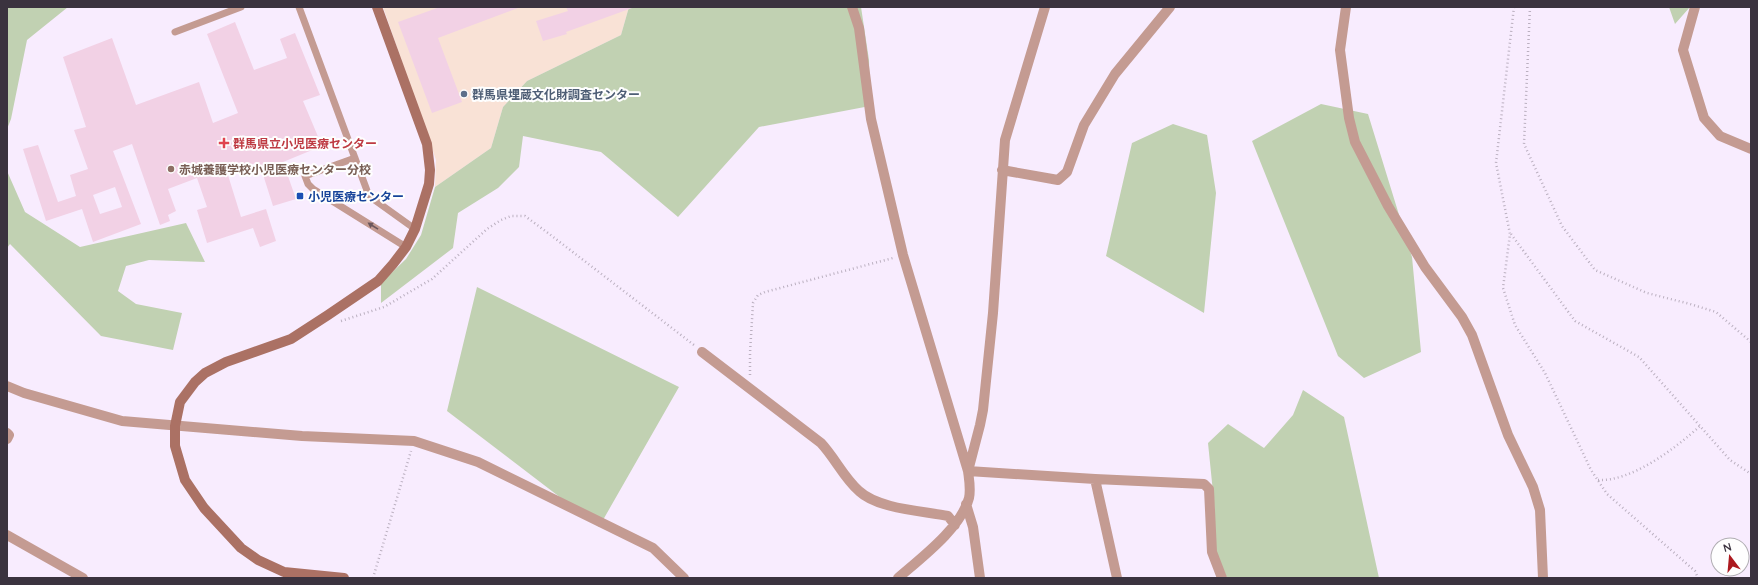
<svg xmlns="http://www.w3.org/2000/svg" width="1758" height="585" font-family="Quicksand,'Noto Sans JP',sans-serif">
  <rect width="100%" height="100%" fill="#f8ecfe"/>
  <path fill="#f9e2d6" d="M383,7H629L621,35L527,81L503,107L491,148L435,187L436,160Z"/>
  <path fill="#c1d1b2" d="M7,7H68L27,40L11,119L7,129Z
    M629,7H861L869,60L870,106L759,127L678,217L601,152L523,136L519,167L498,188L458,213L453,248L381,303V283L406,259L421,235L435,187L491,148L503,107L527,81L621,35Z
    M1669,7H1690L1675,24Z
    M1321,104L1368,114L1412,257L1421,352L1364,378L1338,356L1252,141Z
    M1173,124L1207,135L1216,193L1204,313L1106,256L1132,143Z
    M7,171L25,212L80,247L186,223L205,262L149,260L126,266L118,291L136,304L182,313L173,350L101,336L10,244L7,248Z
    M477,287L679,387L599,527L447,411Z
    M1303,390L1344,417L1379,578H1227L1216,552L1214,502L1208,443L1228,424L1264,448L1293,415Z"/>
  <path fill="#f2d1e5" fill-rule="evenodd" d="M440,7L518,8L438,38L462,102L432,113L398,22Z
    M566,7H632V8L566,32L567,34L543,41L536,21L568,11Z
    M235,22L254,70L287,58L280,39L295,33L320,95L303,101L322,146L283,162L296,199L273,206L259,162L227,172L241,217L266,209L276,241L260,247L253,228L207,243L197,210L207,207L197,178L168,189L176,211L168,215L170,221L160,225L132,144L113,151L141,224L93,242L82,209L46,221L23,149L38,145L58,202L76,196L70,175L88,169L74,130L86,127L63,57L112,38L136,105L199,82L213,123L238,113L207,34ZM115,187L122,207L100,214L93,195Z"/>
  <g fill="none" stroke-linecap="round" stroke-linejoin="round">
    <path stroke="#bbb0c0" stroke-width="2.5" stroke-dasharray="1 3" stroke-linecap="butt" d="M1514,7L1496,163L1510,234L1503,288L1515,325L1545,373L1591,470L1607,494L1695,571L1698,578
      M1530,7L1524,144L1562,226L1595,270L1647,293L1690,304L1716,312L1751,342
      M1511,234L1575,321L1639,357L1730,460L1751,474
      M341,321L384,307L432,279L487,229L501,220L511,216H525L548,233L694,345
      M750,375V353L753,303L758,295L765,292L893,258
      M1598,480C1631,482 1676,448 1700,426
      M373,578L411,451"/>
    <path stroke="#c49b92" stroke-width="7" d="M299,7L369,196L415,229
      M175,32L241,7
      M355,158L305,176L308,184L313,189L406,247"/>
    <path stroke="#c49b92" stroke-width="10" d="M852,7L859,28L871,119L903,255L968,471C969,479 971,489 969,498C961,528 921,558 898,578
      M1346,7L1340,50L1349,118L1355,142L1388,206L1425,267L1462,317L1472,335L1508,435L1533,487L1540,510L1543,578
      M1695,7L1683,50L1704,118L1720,136L1751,149
      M1002,170L1058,180L1067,172L1084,125L1115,74L1170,7
      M702,352L821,443C835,458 844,478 859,491C878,509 923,511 948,516L955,525
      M7,386L24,393L122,421L302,436L414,441L478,462L653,548L684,578
      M7,433L9,435L7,439
      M968,471L980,425L983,410L993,313L1005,140L1045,7
      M968,471L1095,479L1204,484L1209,489L1212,552L1222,578
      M1095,479L1117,578
      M966,504L973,527L980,578
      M7,535L83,578"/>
    <path stroke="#ab7164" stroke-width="10" d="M344,578L284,572L258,560L241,548L204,508L185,480L175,446V426L180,402L195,382L205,373L226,362L291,339L328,315L378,281L393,264L406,247L415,229L429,184L430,170L427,144L377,7"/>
  </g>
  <defs><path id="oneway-solid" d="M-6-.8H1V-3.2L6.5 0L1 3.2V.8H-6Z"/></defs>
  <use fill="#6b575c" href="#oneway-solid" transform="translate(373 226) rotate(-148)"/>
  <circle fill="#5c6f8a" stroke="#fefefe" stroke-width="1.5" cx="464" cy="94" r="4"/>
  <path fill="#e0444e" stroke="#fefefe" stroke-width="1.5" d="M222 137h4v4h4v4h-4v4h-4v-4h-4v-4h4z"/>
  <circle fill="#8d6e63" stroke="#fefefe" stroke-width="1.5" cx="171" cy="169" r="4"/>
  <rect fill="#1a4fb4" stroke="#fefefe" stroke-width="1.5" x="296" y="192" width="8" height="8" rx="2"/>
  <g text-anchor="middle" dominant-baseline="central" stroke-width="4" stroke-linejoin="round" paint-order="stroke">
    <g font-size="12" font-weight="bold" fill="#4e5e75" stroke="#fefefe" text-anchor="start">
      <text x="472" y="94">群馬県埋蔵文化財調査センター</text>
    </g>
    <g font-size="12" font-weight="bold" fill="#be3a42" stroke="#fefefe" text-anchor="start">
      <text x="233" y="143">群馬県立小児医療センター</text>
    </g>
    <g font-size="12" font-weight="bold" fill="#785e54" stroke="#fefefe" text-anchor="start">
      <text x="179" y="169">赤城養護学校小児医療センター分校</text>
    </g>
    <g font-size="12" font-weight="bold" fill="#164399" stroke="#fefefe" text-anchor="start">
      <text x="308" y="196">小児医療センター</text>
    </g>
  </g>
  <rect width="1758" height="585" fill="none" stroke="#3b333f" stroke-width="16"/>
  <g transform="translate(1730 557) rotate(344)"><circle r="19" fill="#fefefe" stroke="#b0adb2"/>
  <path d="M0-3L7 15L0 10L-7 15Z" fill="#ac191f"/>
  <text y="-6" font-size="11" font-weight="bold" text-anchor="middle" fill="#3b333f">N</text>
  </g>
</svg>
